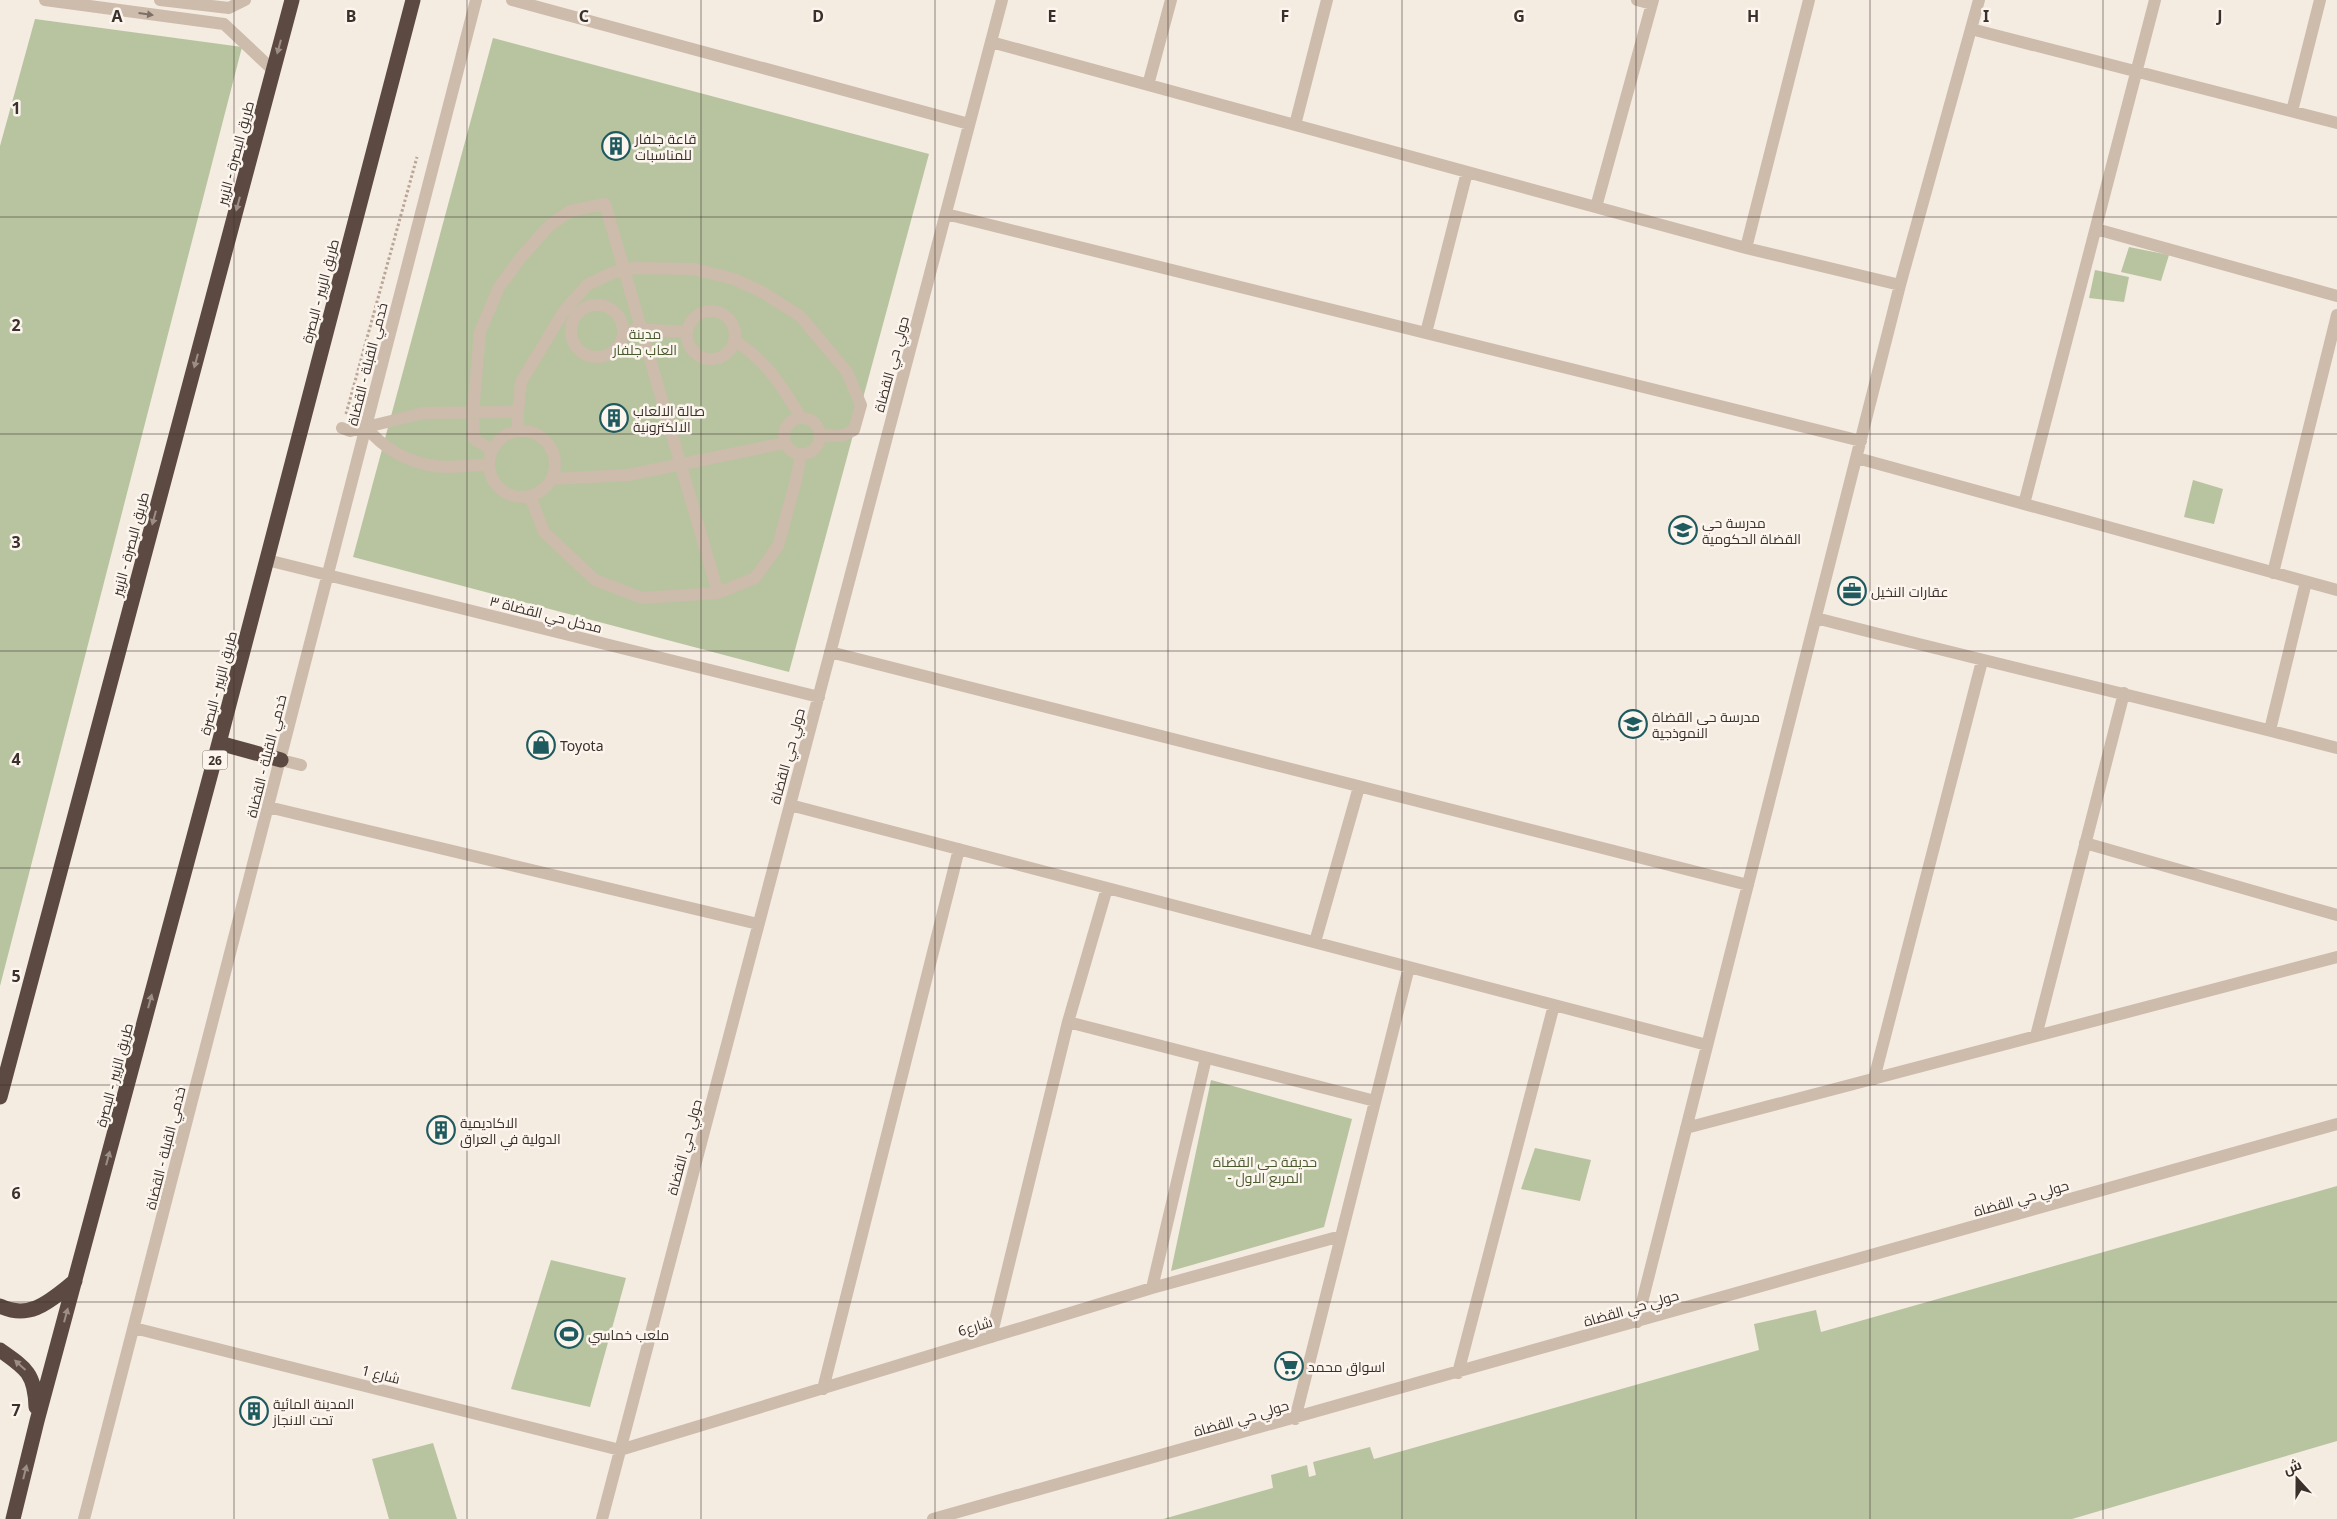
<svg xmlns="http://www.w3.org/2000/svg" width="2337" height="1519" font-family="'Noto Sans',Cairo,sans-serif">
  <rect width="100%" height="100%" fill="#f4ebe1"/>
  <path fill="#b8c4a0" d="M35,19L242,47L0,986V146Z
    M493,38L929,154L789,672L353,557Z
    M2129,247L2169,255L2161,281L2121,272Z
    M2095,270L2129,277L2124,302L2089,298Z
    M2193,480L2223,489L2214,524L2184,517Z
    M1211,1080L1352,1119L1324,1227L1171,1271Z
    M1535,1148L1591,1160L1580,1201L1521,1189Z
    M2337,1186V1441L2072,1519H1163L1273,1488L1271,1475L1307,1465L1309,1477L1316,1475L1313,1462L1370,1447L1374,1459L1759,1350L1754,1324L1816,1310L1821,1332Z
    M551,1260L626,1278L590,1407L511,1389Z
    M433,1443L457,1519H389L372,1459Z"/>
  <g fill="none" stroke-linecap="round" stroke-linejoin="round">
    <path stroke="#b9a596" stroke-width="3" stroke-dasharray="2.5 2.5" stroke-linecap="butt" d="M346,414L417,157"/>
    <path stroke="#cdbbac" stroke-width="12" d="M45,0L224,24L273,70
      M160,0L229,8L245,0
      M512,0L969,124
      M1637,0L1652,4
      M1971,29L2337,123
      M991,42L1746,248L1900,285
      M1148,85L1171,0
      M2292,111L2320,0
      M1295,125L1327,0
      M1596,207L1653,0
      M946,214L1861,441
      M2096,229L2337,296
      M1746,248L1809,0
      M571 331a26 26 0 1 1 52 0a26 26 0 1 1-52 0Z
      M687 335a24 24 0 1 1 48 0a24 24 0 1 1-48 0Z
      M635,329L687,332
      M1426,333L1467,172
      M734,341C765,358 784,389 801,418
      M518,412L521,382L564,311L587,285L614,272L634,268L694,269L734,279L762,292L800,316L847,372L861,405L854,430L842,436L820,435
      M784 436a18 18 0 1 1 36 0a18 18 0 1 1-36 0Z
      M366,427C384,449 407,462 435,466C451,469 471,464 489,465
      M342,428L350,431L424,413L518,412V431
      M489 464a33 33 0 1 1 66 0a33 33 0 1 1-66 0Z
      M492,450L474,439L473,412L480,332L499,287L522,256L549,226L570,211L605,204L718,593
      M1857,458L2337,590
      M552,479L628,475L785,443
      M530,496L544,532L595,580L642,598L718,593L755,578L778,546L796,480L801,454
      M2024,504L2155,0
      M267,560L819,697
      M2273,573L2337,315
      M1816,618C1989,663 2164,702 2337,748
      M830,652L1748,885
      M2270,730L2306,582
      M281,760L301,765
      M790,805L1707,1045
      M268,807L758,924
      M2085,843L2337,915
      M1315,942L1359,787
      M1068,1022L1375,1101
      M2036,1036L2124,693
      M1874,1079L1982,661
      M1686,1128L2337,957
      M1152,1288L1206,1058
      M1637,1322L1900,285L1979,0
      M134,1328L620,1450L1152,1288L1341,1236
      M991,1337L1068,1022L1107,888
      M1458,1373L1554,1005
      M823,1389L959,849
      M1295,1419L1409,967
      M84,1519L476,0
      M602,1519L1002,0
      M933,1519L2337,1124"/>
    <path stroke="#5c4a42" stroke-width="15" d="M219,743L281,760
      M0,1097L292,0
      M0,1306C31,1321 52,1299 75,1281
      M0,1350C26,1368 35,1374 36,1407
      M13,1519L37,1421L219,743L413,0"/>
  </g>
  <defs><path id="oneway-solid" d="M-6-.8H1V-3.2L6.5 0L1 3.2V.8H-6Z" transform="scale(1.25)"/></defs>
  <use fill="#7d6f65" href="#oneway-solid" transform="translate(146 14) rotate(8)"/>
  <g fill="#9c8e87">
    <use href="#oneway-solid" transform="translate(279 47) rotate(105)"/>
    <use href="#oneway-solid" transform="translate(238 204) rotate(105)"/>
    <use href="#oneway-solid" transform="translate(196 361) rotate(105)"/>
    <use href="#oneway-solid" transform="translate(154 518) rotate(105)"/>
    <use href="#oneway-solid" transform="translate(150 1001) rotate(-75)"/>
    <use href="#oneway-solid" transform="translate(108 1158) rotate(-75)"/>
    <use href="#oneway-solid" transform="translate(66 1315) rotate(-75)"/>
    <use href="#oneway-solid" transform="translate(20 1365) rotate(-138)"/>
    <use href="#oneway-solid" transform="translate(25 1472) rotate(-76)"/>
  </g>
  <path fill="none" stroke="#3b302b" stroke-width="1" stroke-opacity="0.55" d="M234,0V1519M467,0V1519M701,0V1519M935,0V1519M1168,0V1519M1402,0V1519M1636,0V1519M1870,0V1519M2103,0V1519M0,217H2337M0,434H2337M0,651H2337M0,868H2337M0,1085H2337M0,1302H2337"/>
  <defs>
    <symbol id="building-ring" viewBox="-11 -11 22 22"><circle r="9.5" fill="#fbf5ee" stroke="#1f5a5e" stroke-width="1.5"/><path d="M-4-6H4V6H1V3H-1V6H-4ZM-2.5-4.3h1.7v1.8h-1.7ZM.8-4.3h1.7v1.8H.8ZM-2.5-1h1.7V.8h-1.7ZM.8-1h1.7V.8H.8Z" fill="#1f5a5e"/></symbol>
    <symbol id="school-ring" viewBox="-11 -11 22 22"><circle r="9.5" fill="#fbf5ee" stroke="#1f5a5e" stroke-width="1.5"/><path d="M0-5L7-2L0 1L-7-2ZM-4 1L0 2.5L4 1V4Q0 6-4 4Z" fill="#1f5a5e"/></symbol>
    <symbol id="office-ring" viewBox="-11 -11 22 22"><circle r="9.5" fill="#fbf5ee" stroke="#1f5a5e" stroke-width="1.5"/><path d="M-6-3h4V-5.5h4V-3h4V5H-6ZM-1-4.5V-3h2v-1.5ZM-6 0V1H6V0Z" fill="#1f5a5e"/></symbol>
    <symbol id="shop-ring" viewBox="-11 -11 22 22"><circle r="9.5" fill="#fbf5ee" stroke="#1f5a5e" stroke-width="1.5"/><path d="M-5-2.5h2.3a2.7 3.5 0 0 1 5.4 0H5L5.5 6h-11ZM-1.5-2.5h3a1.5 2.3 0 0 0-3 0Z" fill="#1f5a5e"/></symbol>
    <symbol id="stadium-ring" viewBox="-11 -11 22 22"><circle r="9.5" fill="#fbf5ee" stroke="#1f5a5e" stroke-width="1.5"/><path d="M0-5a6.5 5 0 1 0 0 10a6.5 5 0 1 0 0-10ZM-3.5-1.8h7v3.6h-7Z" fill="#1f5a5e"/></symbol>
    <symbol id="supermarket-ring" viewBox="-11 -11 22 22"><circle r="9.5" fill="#fbf5ee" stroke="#1f5a5e" stroke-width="1.5"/><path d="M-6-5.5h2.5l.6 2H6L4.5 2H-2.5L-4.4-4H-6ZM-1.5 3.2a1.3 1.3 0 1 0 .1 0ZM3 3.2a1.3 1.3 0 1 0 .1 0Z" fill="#1f5a5e"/></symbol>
  </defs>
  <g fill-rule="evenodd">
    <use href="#building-ring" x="600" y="130" width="32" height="32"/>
    <use href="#building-ring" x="598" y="402" width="32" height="32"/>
    <use href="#school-ring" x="1667" y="514" width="32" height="32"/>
    <use href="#office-ring" x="1836" y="575" width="32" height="32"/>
    <use href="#school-ring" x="1617" y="708" width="32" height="32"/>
    <use href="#shop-ring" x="525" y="729" width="32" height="32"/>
    <use href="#building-ring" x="425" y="1114" width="32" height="32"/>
    <use href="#stadium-ring" x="553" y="1318" width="32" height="32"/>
    <use href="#supermarket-ring" x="1273" y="1350" width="32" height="32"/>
    <use href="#building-ring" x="238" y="1395" width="32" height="32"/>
  </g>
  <g text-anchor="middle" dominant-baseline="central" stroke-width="5" stroke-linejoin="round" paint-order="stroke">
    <rect fill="#fbf5ee" stroke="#756b66" stroke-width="1" x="202.5" y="750.5" width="25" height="19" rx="4"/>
    <g font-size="12" font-weight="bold" fill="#3b302b">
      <text x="215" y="760">26</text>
    </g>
    <g font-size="14" fill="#3b302b" stroke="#fbf5ee" text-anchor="start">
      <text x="635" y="138">قاعة جلفار<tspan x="635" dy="16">للمناسبات</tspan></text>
      <text x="633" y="410">صالة الالعاب<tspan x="633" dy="16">الالكترونية</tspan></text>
      <text x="1702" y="522">مدرسة حي<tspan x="1702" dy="16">القضاة الحكومية</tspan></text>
      <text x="1871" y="591">عقارات النخيل</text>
      <text x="1652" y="716">مدرسة حي القضاة<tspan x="1652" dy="16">النموذجية</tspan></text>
      <text x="560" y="745">Toyota</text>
      <text x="460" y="1122">الاكاديمية<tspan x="460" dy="16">الدولية في العراق</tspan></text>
      <text x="588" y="1334">ملعب خماسي</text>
      <text x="1308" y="1366">اسواق محمد</text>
      <text x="273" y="1403">المدينة المائية<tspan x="273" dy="16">تحت الانجاز</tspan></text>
    </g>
    <g font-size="14" fill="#3b302b" stroke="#fbf5ee">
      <text transform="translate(235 153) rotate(-75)">طريق البصرة - الزبير</text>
      <text transform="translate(320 291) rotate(-75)">طريق الزبير - البصرة</text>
      <text transform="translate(367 364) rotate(-76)">خدمي القبلة - القضاة</text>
      <text transform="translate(891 364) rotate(-75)">حولي حي القضاة</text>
      <text transform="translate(130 544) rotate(-75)">طريق البصرة - الزبير</text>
      <text transform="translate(546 614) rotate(14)">مدخل حي القضاة ٣</text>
      <text transform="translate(218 683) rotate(-75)">طريق الزبير - البصرة</text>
      <text transform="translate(266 756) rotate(-76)">خدمي القبلة - القضاة</text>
      <text transform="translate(787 756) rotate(-75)">حولي حي القضاة</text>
      <text transform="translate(114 1075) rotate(-75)">طريق الزبير - البصرة</text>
      <text transform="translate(684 1147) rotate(-75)">حولي حي القضاة</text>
      <text transform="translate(165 1148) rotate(-76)">خدمي القبلة - القضاة</text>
      <text transform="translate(2021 1198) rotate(-16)">حولي حي القضاة</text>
      <text transform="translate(1631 1308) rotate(-16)">حولي حي القضاة</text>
      <text transform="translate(975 1326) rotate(-17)">شارع6</text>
      <text transform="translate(381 1374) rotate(14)">شارع 1</text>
      <text transform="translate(1241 1418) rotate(-16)">حولي حي القضاة</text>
    </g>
    <g font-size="14" fill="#4a5a2e" stroke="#fbf5ee">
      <text x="645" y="333">مدينة<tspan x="645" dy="16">العاب جلفار</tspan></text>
      <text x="1265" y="1161">حديقة حي القضاة<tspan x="1265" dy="16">- المربع الاول</tspan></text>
    </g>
  </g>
  <g font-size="16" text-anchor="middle" font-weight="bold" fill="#3b302b" stroke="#fbf5ee" stroke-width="5" stroke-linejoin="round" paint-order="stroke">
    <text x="117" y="22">A</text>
    <text x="351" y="22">B</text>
    <text x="584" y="22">C</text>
    <text x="818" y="22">D</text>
    <text x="1052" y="22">E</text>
    <text x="1285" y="22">F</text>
    <text x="1519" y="22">G</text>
    <text x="1753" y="22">H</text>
    <text x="1986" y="22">I</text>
    <text x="2220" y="22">J</text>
    <text x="16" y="114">1</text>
    <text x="16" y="331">2</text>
    <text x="16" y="548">3</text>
    <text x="16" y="765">4</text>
    <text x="16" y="982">5</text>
    <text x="16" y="1199">6</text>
    <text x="16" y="1416">7</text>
  </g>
  <g transform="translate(2297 1479) rotate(339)" stroke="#fbf5ee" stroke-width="4" paint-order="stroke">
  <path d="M0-4L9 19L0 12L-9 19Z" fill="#3b302b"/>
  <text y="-8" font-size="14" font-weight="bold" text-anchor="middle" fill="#3b302b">ش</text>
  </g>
</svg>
